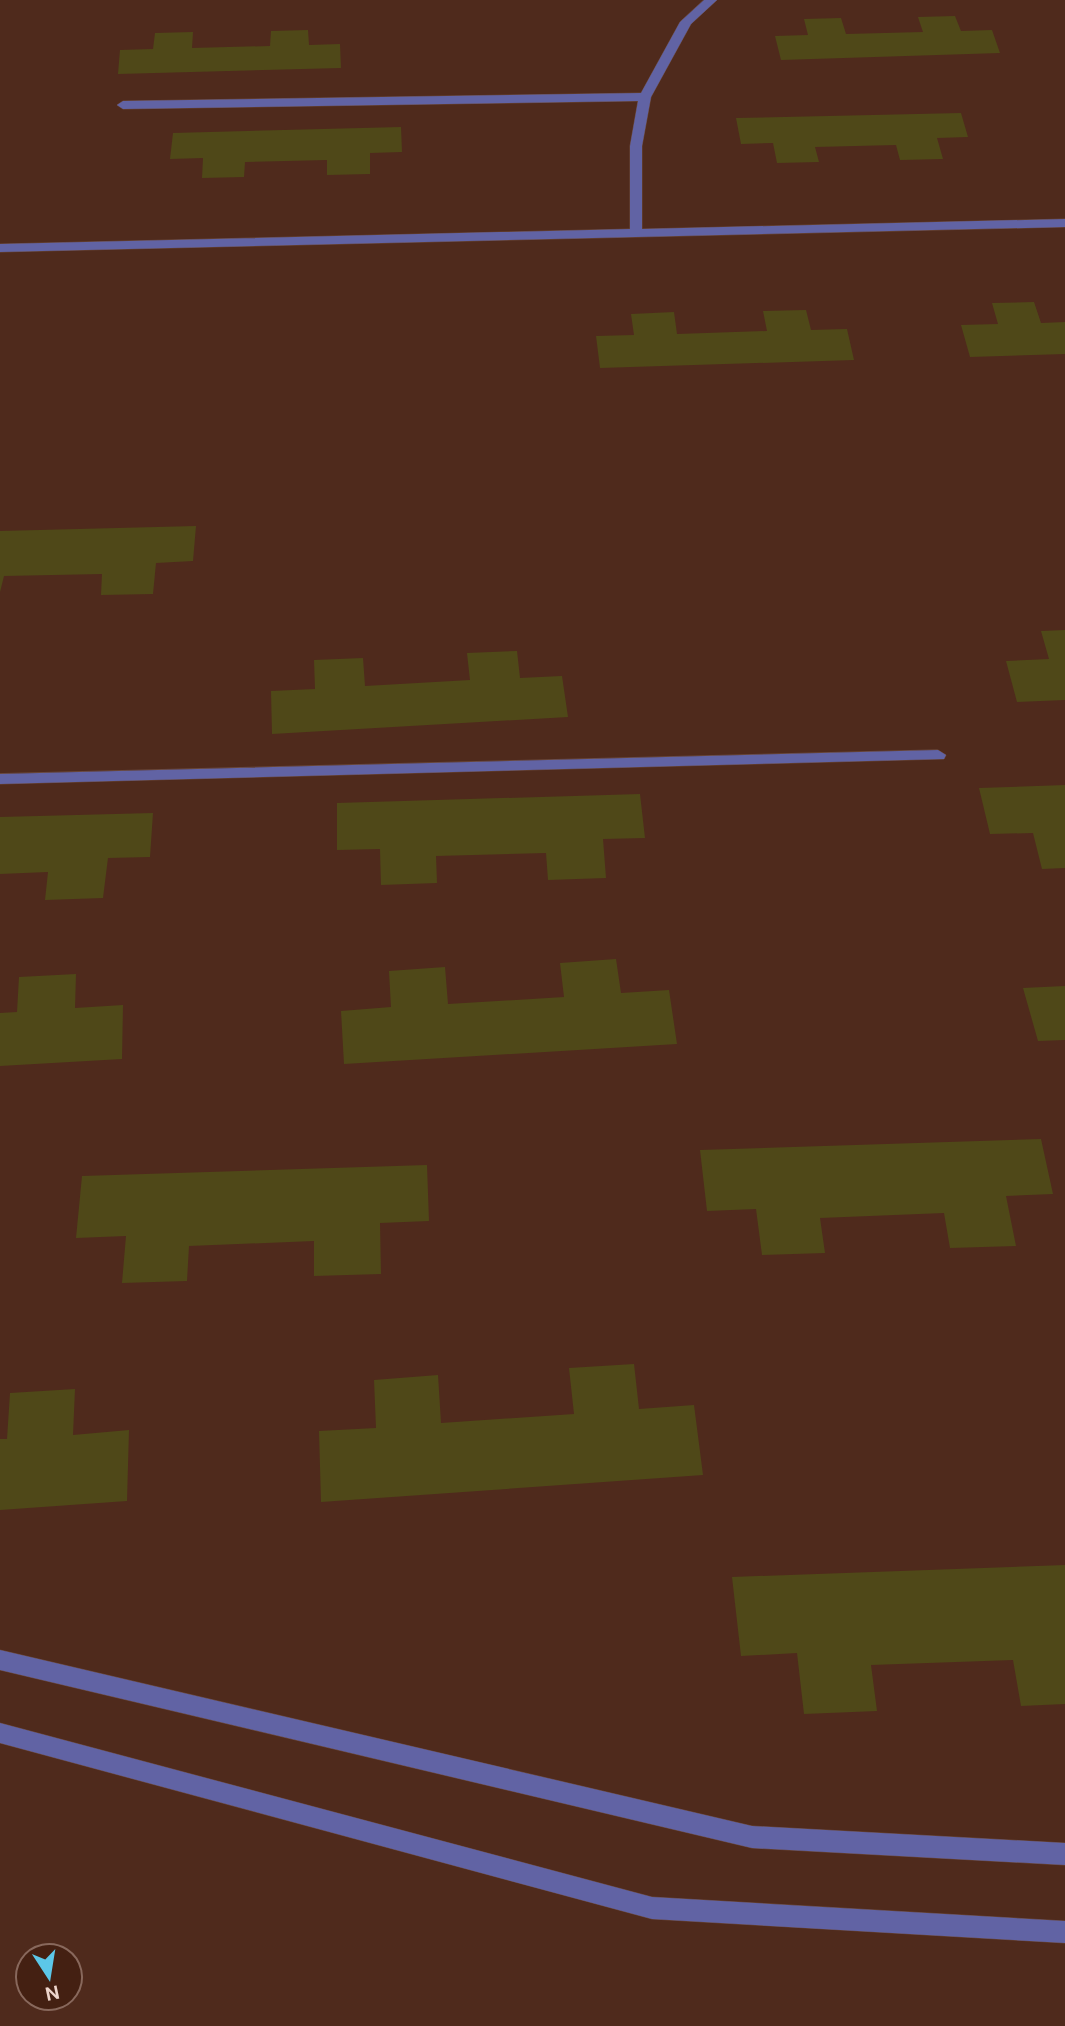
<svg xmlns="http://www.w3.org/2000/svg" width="1065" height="2026" font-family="'DM Sans',sans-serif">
  <rect width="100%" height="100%" fill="#4f2a1c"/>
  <path fill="#4f4818" d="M955,16L961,31L992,30L1000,53L781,60L775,36L808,35L804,19L841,18L846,34L923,32L918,17Z
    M308,30L309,45L340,44L341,68L118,74L120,50L153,49L155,33L193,32L192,48L270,46L271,31Z
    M961,113L968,137L937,138L943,159L900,160L896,145L815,147L819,162L777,163L773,143L741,144L736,118Z
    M401,127L402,152L370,153V174L327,175V160L245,162L244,177L202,178L203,158L170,159L173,133Z
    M1034,302L1041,323L1065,322V354L970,357L961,325L998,324L992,303Z
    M806,310L811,330L847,329L854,360L600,368L596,336L634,335L631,314L674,312L677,334L767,331L763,311Z
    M196,526L193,561L156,563L153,594L101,595L102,574L4,576L0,592V531Z
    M1065,630V700L1017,702L1006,661L1049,659L1041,631Z
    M517,651L520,678L562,676L568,717L272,734L271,691L315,689L314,660L363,658L365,686L470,680L467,653Z
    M1065,785V868L1042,869L1033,833L990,834L979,788Z
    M640,794L645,838L603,839L606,878L548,880L546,853L436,856L437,883L381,885L380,849L337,850V803Z
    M153,813L150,857L108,858L103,898L45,900L48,872L0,874V817Z
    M616,959L621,993L669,990L677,1044L344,1064L341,1011L391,1007L389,971L445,967L448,1004L564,997L560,963Z
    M76,974L75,1008L123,1005L122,1059L0,1066V1013L17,1012L19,977Z
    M1065,986V1040L1038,1041L1023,988Z
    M1041,1139L1053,1194L1006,1196L1016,1246L950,1248L944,1213L820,1218L825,1253L762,1255L756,1209L707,1211L700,1150Z
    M427,1165L429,1221L380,1223L381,1274L314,1276V1241L189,1246L187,1281L122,1283L126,1236L76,1238L82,1176Z
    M634,1364L639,1409L694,1405L703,1475L321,1502L319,1431L376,1428L374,1380L438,1375L441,1423L574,1414L569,1368Z
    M75,1389L73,1435L129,1430L127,1501L0,1510V1439H7L10,1393Z
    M1065,1565V1704L1021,1706L1013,1660L871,1665L877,1711L804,1714L797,1653L741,1656L732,1577Z"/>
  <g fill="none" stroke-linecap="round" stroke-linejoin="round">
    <defs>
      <path id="street" d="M704,0H717L691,24L651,97L642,146V229L1065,219V227L0,252V244L630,229V146L638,101L123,109L117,105L123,101L641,93L680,22Z
        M938,750L946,755L944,759L0,784V774Z
        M0,1650L752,1826L1065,1843V1865L752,1848L0,1670Z
        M0,1723L652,1897L1065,1921V1943L652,1919L0,1743Z"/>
    </defs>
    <use href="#street" stroke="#6b493c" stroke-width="1"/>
    <use href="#street" fill="#6163a4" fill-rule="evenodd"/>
  </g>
  <g transform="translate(49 1977) rotate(168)"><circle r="33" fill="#442012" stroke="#88685c" stroke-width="2"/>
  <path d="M0-5L12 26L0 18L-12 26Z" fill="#5cc7e8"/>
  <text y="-10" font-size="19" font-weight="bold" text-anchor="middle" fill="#edd5cc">N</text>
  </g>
</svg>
